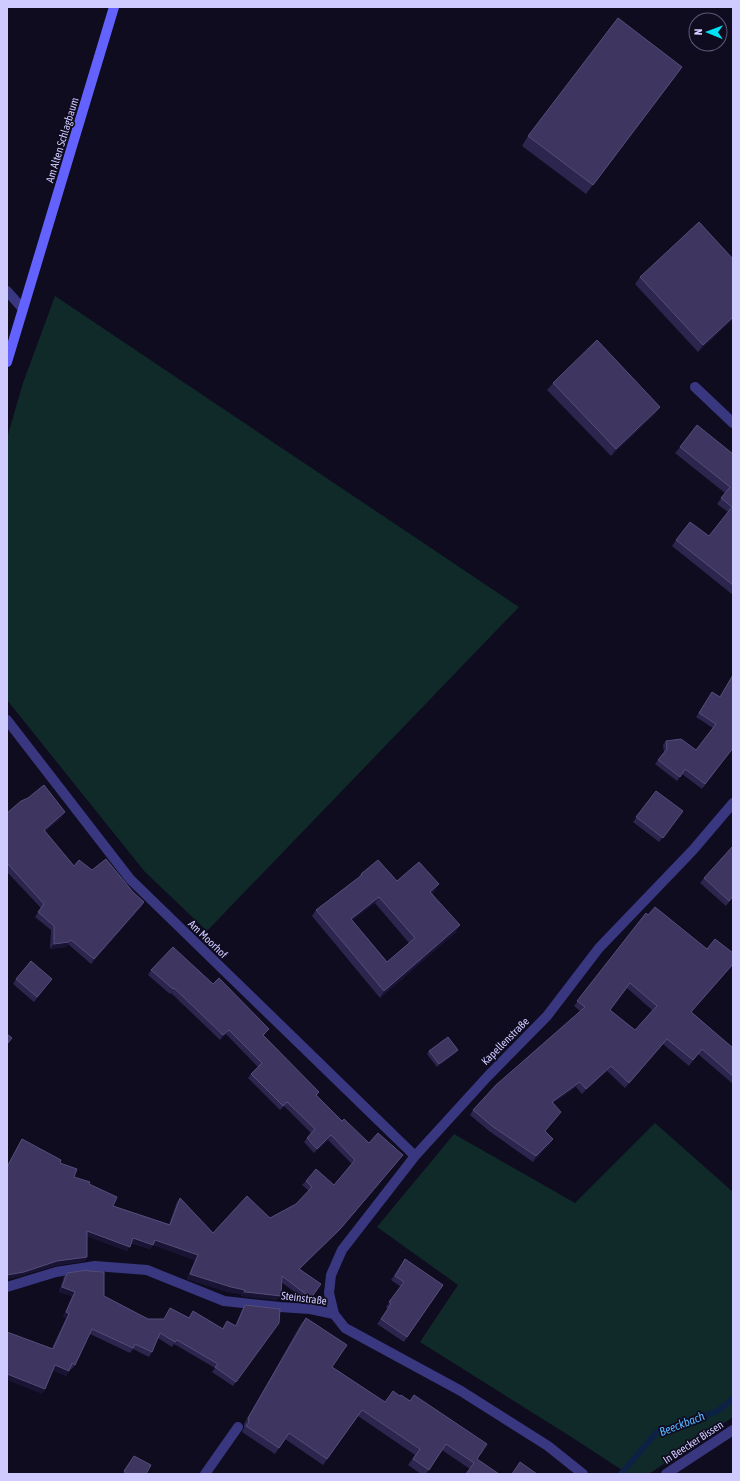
<svg xmlns="http://www.w3.org/2000/svg" width="740" height="1481" font-family="'Asap Condensed',sans-serif">
  <rect width="100%" height="100%" fill="#0f0c20"/>
  <path fill="#0f2a28" d="M55,296L519,607L207,931L145,872L7,700V438L23,383Z
    M655,1123L733,1192V1417L652,1472L646,1474H628L576,1440L420,1342L458,1285L377,1227L454,1134L575,1203Z"/>
  <g fill="none" stroke-linecap="round" stroke-linejoin="round">
    <path stroke="#0c2244" stroke-width="6" d="M621,1474L656,1433L718,1411L733,1398"/>
    <path stroke="#39377f" stroke-width="10" d="M7,291L23,309
      M695,387L733,423
      M7,720L130,879L415,1156
      M7,1287L56,1272L95,1266L147,1270L224,1301L280,1307L310,1309L334,1314L345,1328L461,1391L548,1446L583,1474
      M334,1314L329,1293L331,1275L342,1250L415,1156L488,1076L547,1016L599,948L693,850L733,803
      M205,1474L238,1427
      M666,1474L733,1430"/>
    <path stroke="#6362ff" stroke-width="10" d="M7,362L114,7"/>
  </g>
  <path fill="#2c254e" fill-rule="evenodd" d="M676,76L586,194L522,146L528,136Z
    M640,277L733,319L698,352L635,284Z
    M553,383L660,407L655,414L611,456L547,390Z
    M680,447L733,454V595L672,546L676,540L709,536L728,512L717,504L725,493L675,453Z
    M733,674V748L702,789L682,774L677,781L655,764L664,752L663,745L666,741L696,750L713,728L696,717L712,692L720,697Z
    M656,791L683,811L659,842L633,822Z
    M7,813L62,817L45,831L74,866L92,870L133,892L144,902L141,907L91,964L68,944L66,947L50,949L51,930L35,917L41,908L7,872Z
    M733,846V897L726,906L700,883L704,878Z
    M361,874L397,881L435,890L432,893L456,932L380,998L312,916L316,910L358,878ZM375,903L409,943L387,962L352,920Z
    M646,913L692,1012L733,1048V1084L698,1054L689,1066L663,1044L625,1088L607,1071L582,1094L576,1087L553,1103L557,1117L545,1131L553,1139L550,1144L533,1162L489,1131L470,1115L473,1110L580,1011L574,1006ZM627,988L652,1010L635,1030L610,1010Z
    M151,970L266,1033L263,1036L319,1092L316,1096L342,1121L369,1143L403,1155L338,1232L300,1269L321,1284L308,1302L281,1282L277,1300L242,1296H241L242,1294L228,1292L187,1279L195,1260L153,1245L150,1249L131,1243L127,1251L87,1236V1257L84,1261L54,1266L20,1276L7,1279V1166L19,1144L22,1139L60,1163L74,1177L89,1184L113,1206L169,1224L177,1202L180,1198L213,1233L270,1218L296,1204L309,1191L302,1185L306,1181L334,1185L352,1164L328,1140L314,1153L304,1142L311,1133L284,1106L280,1110L248,1078L251,1074L258,1067L226,1034L220,1040L171,993L170,994L148,975Z
    M16,979H52L34,1002L13,984Z
    M429,1051L456,1053L437,1067L427,1054Z
    M405,1259L443,1285L404,1342L377,1324L388,1309L386,1307L401,1287L391,1280Z
    M88,1271L104,1296L148,1319H164L170,1308L188,1317L222,1329L227,1321L235,1326L242,1310L245,1305L279,1323L233,1386L212,1372L215,1368L174,1344L172,1347L158,1338L152,1352L149,1357L133,1349L130,1353L90,1334L75,1365L72,1369H70L66,1376L53,1370L45,1389L42,1394L52,1348L66,1318L63,1317L72,1296L59,1292L64,1277L67,1273Z
    M306,1318L332,1367L385,1402L400,1396L410,1401L487,1444L470,1469L442,1450L426,1474H421L408,1465L415,1455L358,1416L323,1465L285,1439L275,1454L242,1432L244,1428V1424L301,1324Z
    M134,1456L146,1474H122Z"/>
  <path fill="#191334" d="M682,67L676,76L586,194L593,185Z
    M733,317V319L698,352L703,345Z
    M660,407L655,414L611,456L616,449Z
    M65,812L62,817L40,834L44,830Z
    M439,884L435,890L426,898L430,892Z
    M379,897L375,903L347,925L351,919Z
    M144,902L141,907L91,964L94,959Z
    M460,925L456,932L380,998L384,991Z
    M71,940L66,947L50,949L54,944Z
    M733,964V965L687,1017L691,1012Z
    M229,1030L226,1034L220,1040L223,1035Z
    M667,1039L663,1044L625,1088L629,1083Z
    M458,1050L456,1053L437,1067L439,1064Z
    M611,1066L607,1071L582,1094L586,1089Z
    M580,1082L576,1087L548,1107L552,1102Z
    M331,1135L328,1140L314,1153L317,1149Z
    M553,1139L550,1144L533,1162L536,1156Z
    M403,1155L338,1232L296,1273L299,1269Z
    M87,1231L130,1247L127,1251L83,1235Z
    M133,1238L155,1240L198,1255L195,1260L153,1245L150,1249L130,1242Z
    M87,1257L84,1261L54,1266L20,1276L7,1279V1275L57,1261Z
    M190,1274L245,1290L242,1294L228,1292L187,1279Z
    M62,1287L75,1292L72,1296L59,1292Z
    M244,1292L281,1296L277,1300L241,1296Z
    M66,1312L69,1314L66,1318L63,1317Z
    M55,1365L69,1371L66,1376L52,1370Z
    M7,1374L45,1389L42,1394L7,1380Z"/>
  <path fill="#3e3661" stroke="#554e7a" fill-rule="evenodd" d="M618,18L682,67L593,185L528,136Z
    M699,222L733,259V317L703,345L640,277Z
    M597,340L660,407L616,449L553,383Z
    M697,425L733,454V585L676,540L690,522L709,536L732,507L721,498L730,487L680,447Z
    M733,675V748L705,784L685,769L680,777L658,760L667,749L666,741L681,739L696,750L716,724L699,713L712,692L720,697Z
    M44,785L65,812L44,830L74,866L79,860L92,870L106,859L133,892L144,902L94,959L71,940L69,942L54,944V926L38,912L44,904L7,863V813L21,801L28,798Z
    M656,791L683,811L663,838L636,817Z
    M733,846V896L729,901L704,878Z
    M378,860L397,881L419,862L439,884L430,892L460,925L384,991L316,910L362,875L361,874ZM379,897L415,938L387,962L351,919Z
    M655,907L707,949L715,939L733,953V964L691,1012L733,1048V1076L702,1049L693,1060L667,1039L629,1083L611,1066L586,1089L580,1082L552,1102L561,1112L545,1131L553,1139L536,1156L492,1126L473,1110L496,1085L585,1007L577,1001L646,913L648,915ZM630,983L657,1006L635,1030L610,1010Z
    M173,947L213,984L219,978L269,1029L263,1035L319,1092L316,1095L342,1121L344,1119L369,1143L378,1133L403,1155L341,1228L299,1269L321,1284L311,1298L282,1276L281,1296L246,1292H244L245,1290L231,1287L190,1274L198,1255L155,1240L153,1245L133,1238L130,1247L87,1231V1257L57,1261L24,1272L7,1275V1167L22,1139L61,1160L60,1163L77,1169L74,1177L90,1182L89,1184L117,1197L113,1206L170,1225L180,1198L213,1233L247,1196L270,1218L296,1204L312,1187L306,1181L316,1169L334,1185L355,1160L331,1135L317,1149L307,1138L315,1129L287,1102L283,1106L251,1074L262,1063L229,1030L223,1035L174,988L173,989L151,970Z
    M31,961L52,979L37,997L16,979Z
    M7,1034L12,1038L7,1044Z
    M448,1037L458,1050L439,1064L429,1051Z
    M405,1259L443,1285L407,1337L381,1319L391,1304L389,1302L404,1282L395,1276Z
    M88,1270V1271L104,1272V1296L148,1319H164L170,1308L189,1318L193,1311L223,1329L227,1321L236,1326L245,1305L280,1309L279,1323L236,1382L215,1367L218,1364L177,1340L175,1342L160,1333L152,1352L135,1344L133,1348L92,1329L75,1365L72,1363L69,1371L55,1365L45,1389L7,1374V1332L53,1349L69,1314L66,1312L75,1292L62,1287L67,1273Z
    M306,1318L347,1345L332,1367L385,1402L393,1391L400,1396L401,1395L410,1401L414,1395L487,1444L477,1459L499,1474H466L474,1463L446,1444L429,1470L413,1459L420,1449L362,1410L327,1459L289,1433L279,1448L246,1426L249,1422L248,1418Z
    M134,1456L151,1465L146,1474H128L124,1471Z
    M520,1462L537,1474H512Z"/>
  <g text-anchor="middle" dominant-baseline="central" stroke-width="3.5" stroke-linejoin="round" paint-order="stroke">
    <g font-size="11" fill="#d0cbff" stroke="#0f0c20">
      <text transform="translate(62 140) rotate(-73)">Am Alten Schlagbaum</text>
      <text transform="translate(208 939) rotate(44)">Am Moorhof</text>
      <text transform="translate(505 1041) rotate(-45)">Kapellenstraße</text>
      <text transform="translate(304 1298) rotate(7)">Steinstraße</text>
      <text transform="translate(693 1442) rotate(-33)">In Beecker Bissen</text>
    </g>
    <g font-size="12" font-style="italic" fill="#59b5ff" stroke="#0f0c20">
      <text transform="translate(682 1424) rotate(-21)">Beeckbach</text>
    </g>
  </g>
  <rect width="740" height="1481" fill="none" stroke="#d0cbff" stroke-width="16"/>
  <g transform="translate(708 32) rotate(271)"><circle r="19" fill="#0f0c20" stroke="#5c5879"/>
  <path d="M0-3L7 15L0 10L-7 15Z" fill="#00e2f6"/>
  <text y="-6" font-size="11" font-weight="bold" text-anchor="middle" fill="#d0cbff">N</text>
  </g>
</svg>
